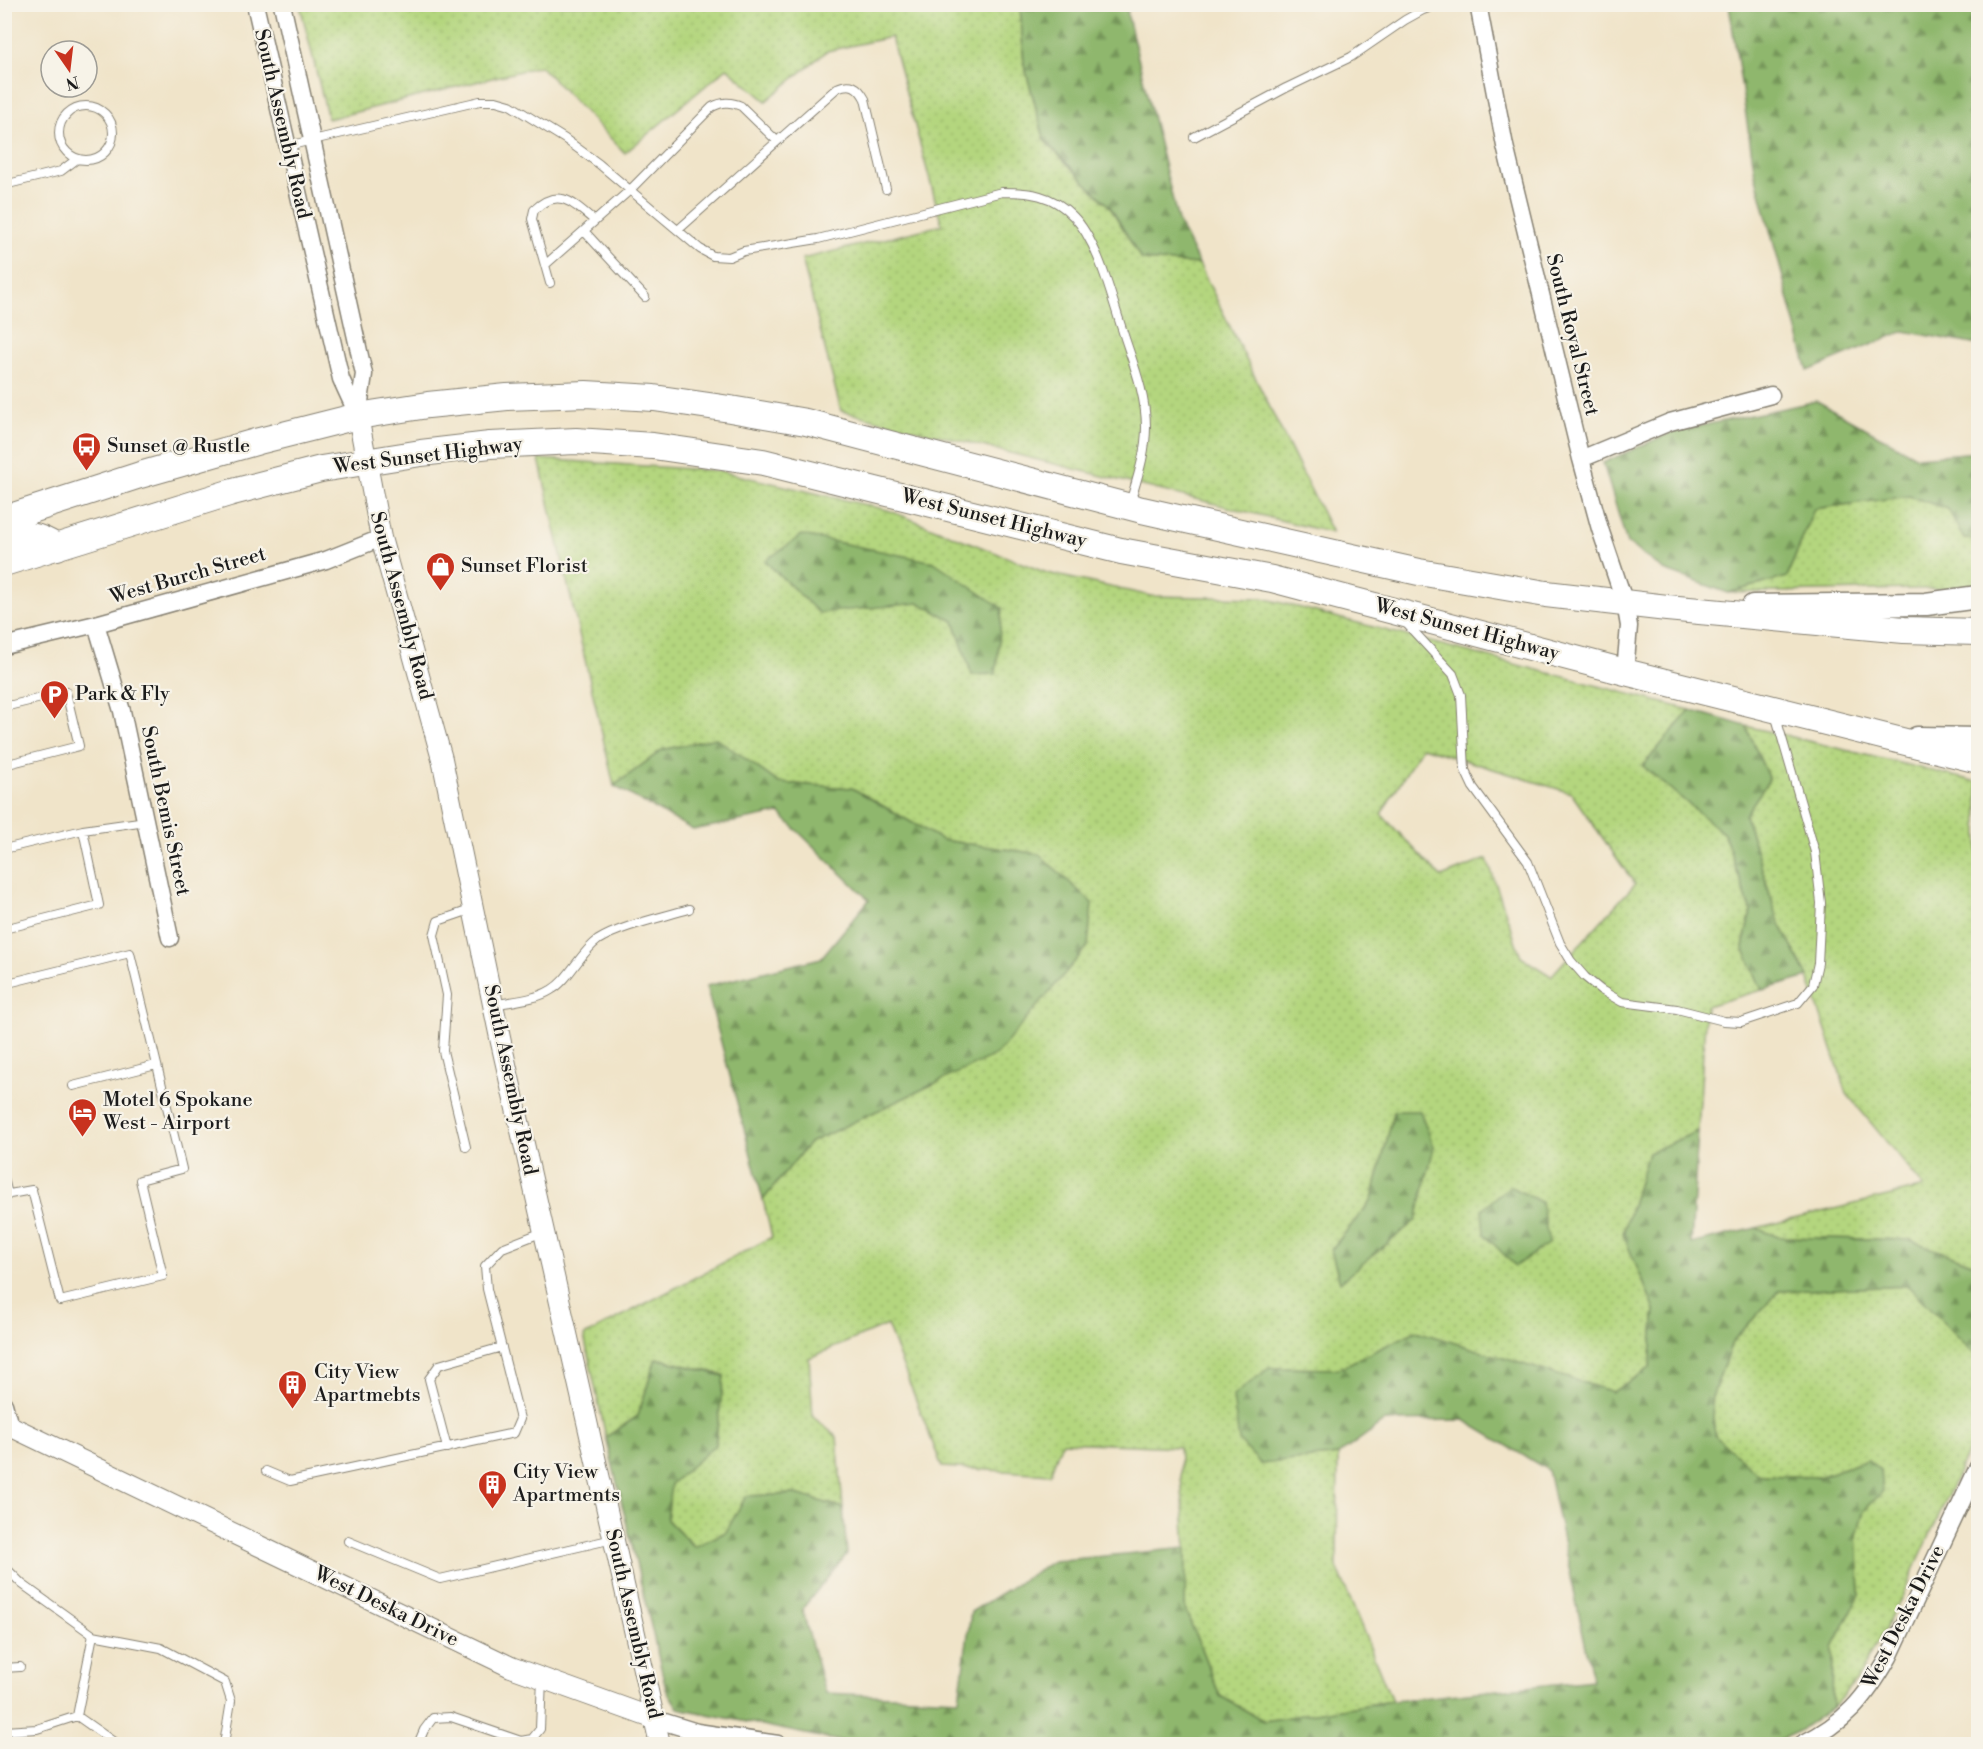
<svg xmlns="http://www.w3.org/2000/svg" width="1983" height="1749" font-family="'Libre Bodoni',serif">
  <defs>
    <pattern id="grass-dots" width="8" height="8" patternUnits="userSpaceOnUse" patternTransform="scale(1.5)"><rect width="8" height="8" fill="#b4d67e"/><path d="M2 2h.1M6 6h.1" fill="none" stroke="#9ab76c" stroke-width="1.8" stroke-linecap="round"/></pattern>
    <pattern id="forest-firs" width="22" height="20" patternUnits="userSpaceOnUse" patternTransform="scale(1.5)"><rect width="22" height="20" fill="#8fb76d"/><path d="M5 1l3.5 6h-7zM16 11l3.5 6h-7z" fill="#749459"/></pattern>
  </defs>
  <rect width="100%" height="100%" fill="#f7f3e8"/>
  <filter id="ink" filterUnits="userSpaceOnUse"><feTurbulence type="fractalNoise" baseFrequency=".0167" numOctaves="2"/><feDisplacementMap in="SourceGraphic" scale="12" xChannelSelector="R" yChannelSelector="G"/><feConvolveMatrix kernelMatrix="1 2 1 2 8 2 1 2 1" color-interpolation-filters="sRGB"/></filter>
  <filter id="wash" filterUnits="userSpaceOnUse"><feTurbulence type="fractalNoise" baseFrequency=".008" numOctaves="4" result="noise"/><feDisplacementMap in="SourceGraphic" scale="24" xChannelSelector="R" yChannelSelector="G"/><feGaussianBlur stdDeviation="1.35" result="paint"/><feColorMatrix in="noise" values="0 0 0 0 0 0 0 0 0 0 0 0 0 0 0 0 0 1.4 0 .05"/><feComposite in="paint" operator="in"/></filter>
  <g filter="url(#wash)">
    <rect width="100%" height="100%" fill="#f0e4c9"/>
    <path fill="url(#grass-dots)" stroke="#68794d" stroke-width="1.5" fill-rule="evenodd" d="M300,5H1020L1024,64L1045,141L1111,208L1142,260L1199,264L1332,533L841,411L802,259L942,225L891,37L827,51L766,101L727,68L625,153L540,66L328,119Z
      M539,459L720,471L888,510L1047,573L1151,596L1263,598L1690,710L1643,766L1724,834L1751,911L1743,947L1762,990L1706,1006L1698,1131L1648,1153L1623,1234L1655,1310L1650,1368L1613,1392L1416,1331L1338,1369L1269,1368L1261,1464L1338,1455L1337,1567L1392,1701L1264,1721L1220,1696L1185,1609L1186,1548L1179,1447L1062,1442L1050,1474L942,1467L887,1325L809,1358L813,1417L837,1437L843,1508L796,1494L746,1496L726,1532L695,1547L667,1520L671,1484L715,1445L724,1375L656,1358L638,1416L606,1437L584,1336L772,1237L763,1200L809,1143L997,1054L1039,854L942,840L852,788L779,783L716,738L662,750L614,786ZM919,603L1002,608L972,675L954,621ZM1422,747L1571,793L1635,884L1551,976L1521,957L1487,859L1441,877L1381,814ZM1394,1111L1416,1220L1340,1281L1331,1250L1372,1200Z
      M1909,496L1948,509L1964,539H1978V584L1962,588L1728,593L1787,577L1814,509Z
      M1746,726L1978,782V1268L1974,1264L1910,1240L1778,1237L1756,1228L1924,1187L1847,1094L1808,977L1778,920L1745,815L1769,780Z
      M1909,1286L1978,1357V1429L1903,1595L1857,1680L1832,1708L1833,1647L1860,1594L1857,1534L1864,1511L1882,1491L1868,1460L1819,1477L1759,1475L1715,1437L1711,1400L1732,1342L1779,1291Z"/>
    <path fill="url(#forest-firs)" stroke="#566a44" stroke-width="1.5" d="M1020,5H1127L1128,17L1178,221L1199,264L1142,260L1111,208L1045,141L1024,64Z
      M1729,5H1978V345L1904,331L1808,371L1755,174Z
      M1817,401L1917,457L1978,452V539H1964L1948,509L1909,496L1814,509L1787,577L1728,593L1664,570L1627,543L1603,463L1672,432Z
      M802,535L934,562L1002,608L996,674L972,675L954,621L919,603L819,613L765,561Z
      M1690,710L1746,726L1769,780L1745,815L1778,920L1808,977L1762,990L1743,947L1751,911L1724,834L1643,766Z
      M716,738L779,783L852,788L942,840L1039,854L1092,903L1088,946L997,1054L809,1143L763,1200L706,986L821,958L869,900L779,813L693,830L614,786L662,750Z
      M1394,1111H1420L1434,1147L1416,1220L1340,1282L1331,1250L1372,1200Z
      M1698,1131L1691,1244L1756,1228L1778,1237L1910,1240L1974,1264L1978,1268V1357L1908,1286L1779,1291L1732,1342L1711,1400L1715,1436L1759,1475L1819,1477L1868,1460L1881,1471L1883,1491L1864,1511L1857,1534L1860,1594L1833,1647L1832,1708L1799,1731L1770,1744H871L845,1742L678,1708L666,1689L606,1437L638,1416L656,1358L724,1376L715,1445L671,1484L667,1520L694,1547L726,1532L746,1496L796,1494L843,1508L847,1554L802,1609L825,1693L959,1699L971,1612L1053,1561L1186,1548L1185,1609L1220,1696L1264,1721L1392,1701L1593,1680L1548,1470L1464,1420L1385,1421L1338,1455L1261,1464L1239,1441L1233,1396L1269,1368L1338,1369L1416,1331L1613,1392L1650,1368L1655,1310L1623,1234L1648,1153Z
      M1510,1186L1541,1202L1549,1243L1515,1266L1484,1234L1482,1209Z"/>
  </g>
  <g filter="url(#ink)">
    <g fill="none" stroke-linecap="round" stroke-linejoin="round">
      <defs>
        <path id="service" d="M59 133a27 27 0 1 1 54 0a27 27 0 1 1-54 0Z
          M1194,137L1286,88L1351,57L1405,20L1423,10L1440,4
          M287,146L480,101H496L510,105L565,139L599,164L700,249L713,256L729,257L744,251L818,239L1002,192C1029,192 1052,194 1073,216C1098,241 1111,296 1122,329C1132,361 1146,393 1146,427C1146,453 1137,479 1130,503
          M4,185L61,171L77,159
          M678,230L837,88C851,82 858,86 865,99L886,189
          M584,231L645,297
          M545,265L630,190L712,107C722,102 730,101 741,106L777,141
          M550,283L532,219L534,210C559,186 574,204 595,221
          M1406,623L1453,674L1461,695L1465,770L1473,787L1528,862L1560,943L1571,961L1585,977L1601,990L1622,1002L1677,1009L1724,1021L1741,1022L1798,1003L1813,985L1818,963L1821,903L1815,852L1775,714
          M4,707L66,692L79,746L4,765
          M4,849L83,830L146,821
          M4,929L99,905L83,830
          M4,984L130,953L182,1169L140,1180L163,1276L60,1301L32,1190L4,1195
          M493,1005C512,1001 535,1000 551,990C569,980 579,954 598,940C620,926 663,917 689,909
          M73,1086L156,1065
          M466,1147L443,1051L447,995L434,935L438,921L473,909
          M4,1178L8,1195
          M447,1448L429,1379L439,1365L502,1347
          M266,1471L290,1481L514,1433L520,1419L487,1289L485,1266L502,1248L543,1232
          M348,1541L440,1579L613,1539
          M4,1566L22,1584L93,1635L77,1716L37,1729L4,1731
          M93,1635L161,1648L225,1682L231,1701L224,1744
          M4,1668L20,1667
          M77,1716L114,1742L122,1744
          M418,1744L424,1730L433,1718L451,1717L521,1741L532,1739L540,1729L542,1678"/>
        <path id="minor" d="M255,4L341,379L358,416
          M282,4L364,374L358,415
          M1478,4L1505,146L1581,459L1600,529L1625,603L1629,626L1625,672
          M1581,459L1670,422L1771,395
          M96,624L122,711L170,938
          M4,646L96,624L326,560L381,538
          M4,1404L10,1426
          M655,1719L697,1732L778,1744
          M1802,1744C1845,1723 1865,1699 1889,1657L1978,1467"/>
        <path id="tertiary" d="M358,416L381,538L442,759L500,1038L660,1744
          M4,1427L10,1426L511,1667L655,1719"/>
        <path id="secondary" d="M1753,606L1926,604L1978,597
          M1917,738L1978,739"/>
        <path id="primary" d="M4,519L140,475L259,441L358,416L428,405L507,397L586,394L654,398L730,409L806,422L1142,510L1419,572L1546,594L1667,608L1904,630L1978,632
          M4,541C31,534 34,534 57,547
          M4,563L229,493L321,469L421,453L490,445L576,441L653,446L763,462L1121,551L1272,579L1625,672L1978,760"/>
      </defs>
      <use href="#service" stroke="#868072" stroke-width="10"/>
      <use href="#minor" stroke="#868072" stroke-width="19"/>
      <use href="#tertiary" stroke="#868072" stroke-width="22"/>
      <use href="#secondary" stroke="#868072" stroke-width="25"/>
      <use href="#primary" stroke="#868072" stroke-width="28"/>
      <use href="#service" stroke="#fff" stroke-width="8"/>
      <use href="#minor" stroke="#fff" stroke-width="16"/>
      <use href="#tertiary" stroke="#fff" stroke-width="20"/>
      <use href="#secondary" stroke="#fff" stroke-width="22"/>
      <use href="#primary" stroke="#fff" stroke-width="26"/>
    </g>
  </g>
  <defs>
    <symbol id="bus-pin" viewBox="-11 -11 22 30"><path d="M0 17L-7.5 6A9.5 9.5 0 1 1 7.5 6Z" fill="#c8321e" stroke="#f7f3e8"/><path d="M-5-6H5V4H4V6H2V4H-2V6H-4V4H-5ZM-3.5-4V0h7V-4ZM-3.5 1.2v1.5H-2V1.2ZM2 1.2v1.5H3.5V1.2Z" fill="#fff"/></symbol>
    <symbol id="shop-pin" viewBox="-11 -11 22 30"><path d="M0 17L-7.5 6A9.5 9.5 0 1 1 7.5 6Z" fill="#c8321e" stroke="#f7f3e8"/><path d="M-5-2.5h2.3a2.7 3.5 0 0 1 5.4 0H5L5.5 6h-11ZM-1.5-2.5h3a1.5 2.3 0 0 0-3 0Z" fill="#fff"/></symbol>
    <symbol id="parking-pin" viewBox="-11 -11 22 30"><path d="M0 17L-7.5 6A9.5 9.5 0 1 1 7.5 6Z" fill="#c8321e" stroke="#f7f3e8"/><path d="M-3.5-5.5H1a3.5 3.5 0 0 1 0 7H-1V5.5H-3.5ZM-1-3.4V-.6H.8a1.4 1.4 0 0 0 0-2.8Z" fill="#fff"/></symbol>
    <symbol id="hotel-pin" viewBox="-11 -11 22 30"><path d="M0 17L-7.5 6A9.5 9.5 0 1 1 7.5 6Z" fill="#c8321e" stroke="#f7f3e8"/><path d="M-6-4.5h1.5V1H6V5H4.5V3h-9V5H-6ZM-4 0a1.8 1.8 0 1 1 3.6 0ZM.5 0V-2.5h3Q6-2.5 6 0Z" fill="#fff"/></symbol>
    <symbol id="building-pin" viewBox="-11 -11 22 30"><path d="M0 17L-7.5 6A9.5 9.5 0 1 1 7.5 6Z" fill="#c8321e" stroke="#f7f3e8"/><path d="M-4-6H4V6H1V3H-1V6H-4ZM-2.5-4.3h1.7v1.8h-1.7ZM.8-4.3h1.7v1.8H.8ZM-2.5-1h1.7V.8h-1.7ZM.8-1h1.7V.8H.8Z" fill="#fff"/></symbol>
  </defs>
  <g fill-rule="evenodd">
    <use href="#bus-pin" x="70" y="430" width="33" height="45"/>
    <use href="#shop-pin" x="424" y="550" width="33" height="45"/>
    <use href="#parking-pin" x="38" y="678" width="33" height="45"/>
    <use href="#hotel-pin" x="66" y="1096" width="33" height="45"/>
    <use href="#building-pin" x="276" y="1368" width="33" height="45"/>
    <use href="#building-pin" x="476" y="1468" width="33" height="45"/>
  </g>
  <g text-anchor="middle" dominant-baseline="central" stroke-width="4.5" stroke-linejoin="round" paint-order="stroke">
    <g font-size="20" fill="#1c1c1c" stroke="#f7f3e8">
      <text transform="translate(282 124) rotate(77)">South Assembly Road</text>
      <text transform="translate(1572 335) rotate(76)">South Royal Street</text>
      <text transform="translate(428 456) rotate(-7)">West Sunset Highway</text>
      <text transform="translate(994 519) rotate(14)">West Sunset Highway</text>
      <text transform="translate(188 576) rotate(-16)">West Burch Street</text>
      <text transform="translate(401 606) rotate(75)">South Assembly Road</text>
      <text transform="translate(1467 630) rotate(15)">West Sunset Highway</text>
      <text transform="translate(165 811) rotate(78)">South Bemis Street</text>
      <text transform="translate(510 1080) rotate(78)">South Assembly Road</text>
      <text transform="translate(386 1607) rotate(26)">West Deska Drive</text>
      <text transform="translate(1904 1617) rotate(-63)">West Deska Drive</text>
      <text transform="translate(633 1624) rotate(77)">South Assembly Road</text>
    </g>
    <g font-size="20" fill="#1c1c1c" stroke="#f7f3e8" text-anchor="start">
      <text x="107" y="446">Sunset @ Rustle</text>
      <text x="461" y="566">Sunset Florist</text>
      <text x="75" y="694">Park &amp; Fly</text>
      <text x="103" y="1100">Motel 6 Spokane<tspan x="103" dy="23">West - Airport</tspan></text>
      <text x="314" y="1372">City View<tspan x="314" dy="23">Apartmebts</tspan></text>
      <text x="513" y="1472">City View<tspan x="513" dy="23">Apartments</tspan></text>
    </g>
  </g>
  <rect width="1983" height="1749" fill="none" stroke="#f7f3e8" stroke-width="24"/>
  <g transform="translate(69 69) rotate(166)"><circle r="28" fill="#f7f3e8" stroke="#9f9d96" stroke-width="1.5"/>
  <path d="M0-4.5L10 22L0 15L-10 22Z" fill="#c8321e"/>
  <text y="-9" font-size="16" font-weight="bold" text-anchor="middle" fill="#1c1c1c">N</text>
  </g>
</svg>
